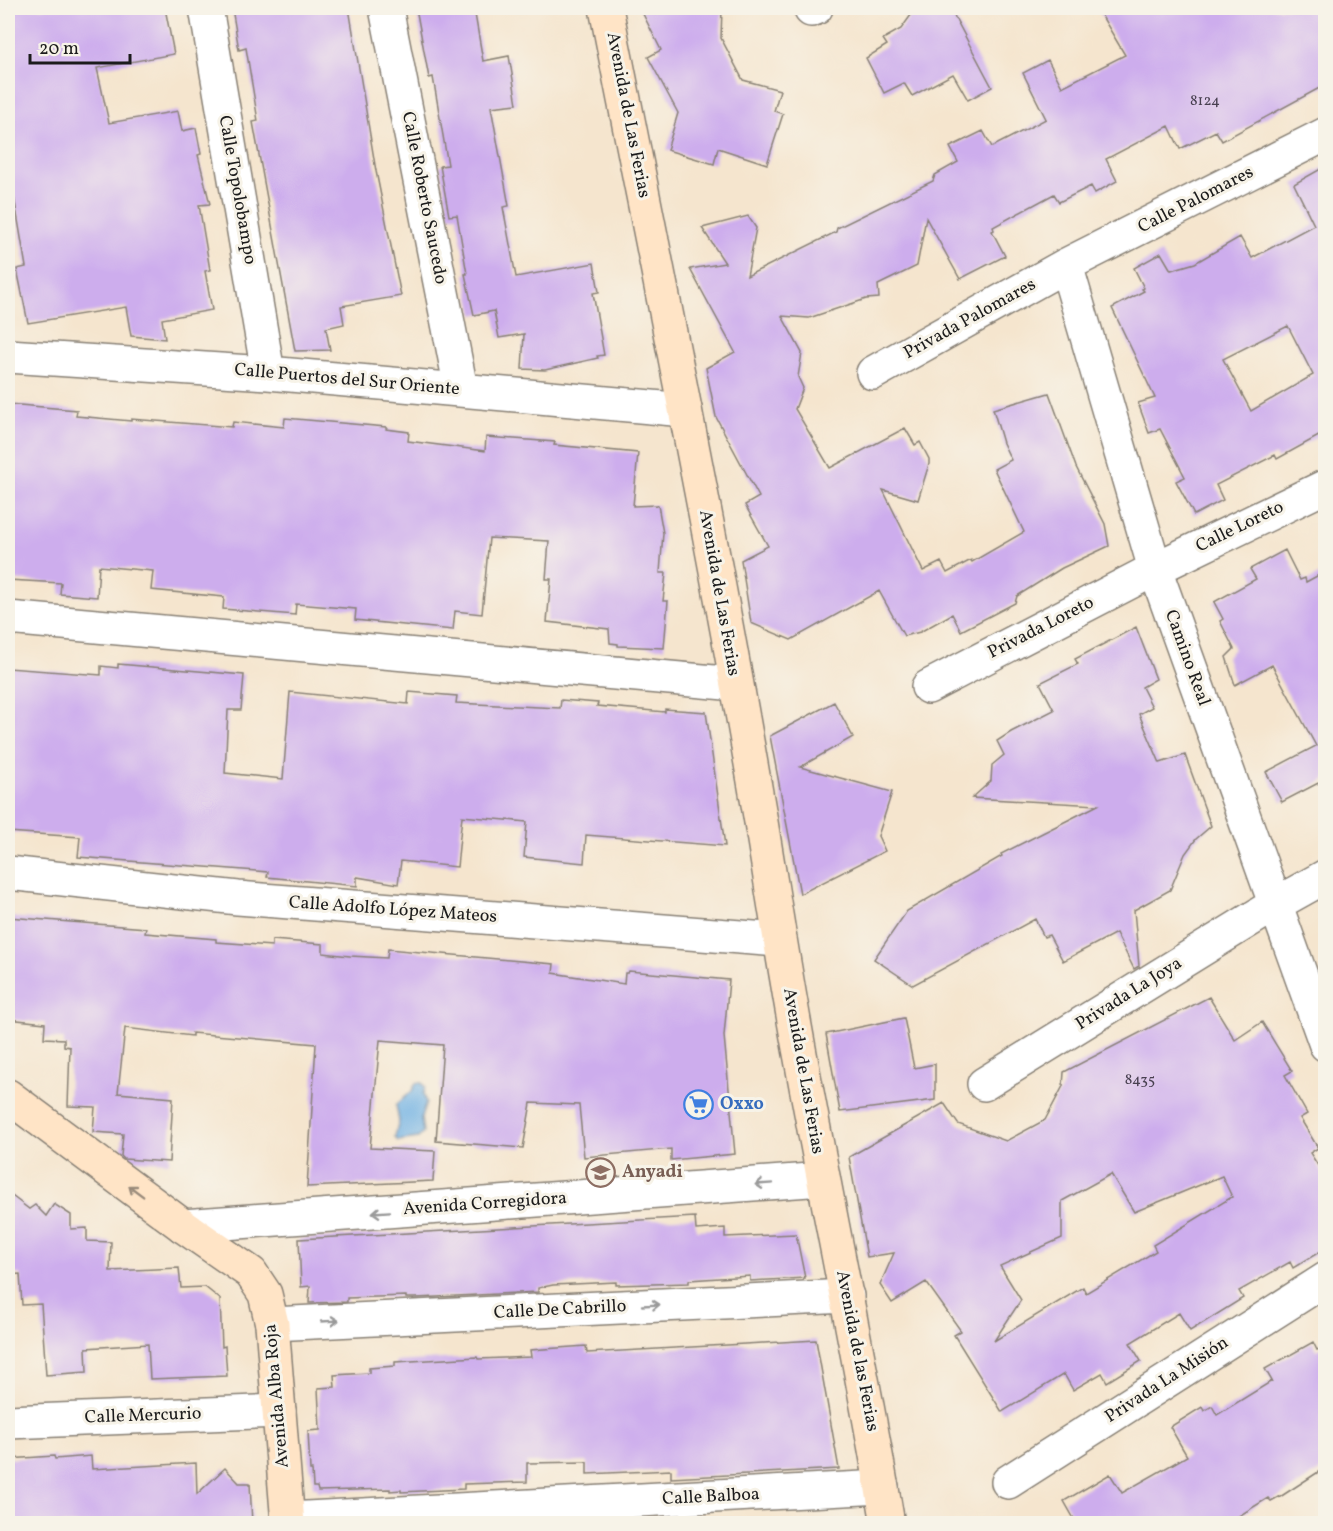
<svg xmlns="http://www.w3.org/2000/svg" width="1333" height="1531" font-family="Vollkorn,serif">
  <rect width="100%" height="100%" fill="#f7f3e8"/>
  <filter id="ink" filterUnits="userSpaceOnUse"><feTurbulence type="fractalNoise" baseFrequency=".0167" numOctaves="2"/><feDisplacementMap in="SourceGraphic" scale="12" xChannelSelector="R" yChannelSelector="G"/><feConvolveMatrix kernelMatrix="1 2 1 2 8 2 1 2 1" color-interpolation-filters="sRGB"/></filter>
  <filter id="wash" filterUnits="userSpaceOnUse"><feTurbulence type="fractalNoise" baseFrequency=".008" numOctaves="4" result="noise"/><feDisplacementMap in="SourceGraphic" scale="24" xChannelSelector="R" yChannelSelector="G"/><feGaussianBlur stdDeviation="1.35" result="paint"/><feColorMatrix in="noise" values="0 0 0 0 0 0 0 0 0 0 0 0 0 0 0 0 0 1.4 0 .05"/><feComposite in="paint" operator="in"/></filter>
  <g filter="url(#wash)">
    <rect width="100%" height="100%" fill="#f5e5ce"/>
    <path fill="#6fb1e4" stroke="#466680" stroke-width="1.5" d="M416,1083H422L425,1087L423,1094L426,1103L421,1118L423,1133L418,1138L398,1141L395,1137L399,1121L396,1105L412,1091Z"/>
    <g id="blocks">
      <path fill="#cdaded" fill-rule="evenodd" d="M8,8H165L174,54L97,68L109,123L178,111L182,131L196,128L201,154L198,155L210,204L199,205L210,270L205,271L212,310L162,319L165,339L131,336L126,307L28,323L17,269L26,267L8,161Z
        M232,8H349L376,171L401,296L341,306L344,324L326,328L330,350L295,351L253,122L258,121L246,48L239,50Z
        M416,8H474L483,61L509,56L517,104L491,107L509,206L503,207L516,277L594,263L599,292L593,293L604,355L597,356L598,358L545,370L522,369L524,334L499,338L494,311L474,315L465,274H467L457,215L449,216L440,166L448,165L433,77L429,78Z
        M640,8H722L721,38L743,80L780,90L774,111L783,114L767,164L718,148L714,164L667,150L678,113L648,57L661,50Z
        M942,8H950L992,87L968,100L953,74L912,96L904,83L884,93L866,58L887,45L883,39L901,29L914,11L925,16Z
        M1097,8H1318L1325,21V85L1222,141L1216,131L1180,149L1169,126L1106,159L1117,181L1095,193L1091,186L1059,202L1054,194L993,227L994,230L992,231L1005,256L960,279L926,218L917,266L878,285L879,298L866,299L809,318L782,316L802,353L798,377L803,388L795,409L830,468L905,428L915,445L920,442L929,459V464L918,500L883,490L923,571L941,562L947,573L971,560L972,562L1024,532L994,469L1011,460L1003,443L993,409L1049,393L1076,467L1105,524L1109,546L1062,568L1017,596L1015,603L961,631L952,614L920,632L904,636L879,591L791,640L751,623L741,560L768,546L745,505L759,497L716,417L706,368L735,352L690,269L725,263L702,228L748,216L756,228L747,276L836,232L837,228L933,181L935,175L958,162L950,147L983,131L992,147L1046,119L1023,73L1048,60L1062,87L1125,55Z
        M1326,166V432L1277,459L1275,455L1216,485L1223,500L1194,515L1176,481L1185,477L1160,429L1149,433L1138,403L1155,398L1112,308L1144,291L1142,289L1144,288L1134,268L1161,253L1171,270L1195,263L1240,237L1252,258L1314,225L1294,184ZM1288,326L1313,375L1251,411L1223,359Z
        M8,404L77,410L76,416L131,421V419L232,427L233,422L284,427L285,418L386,427V429L409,432L408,441L485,451L486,437L555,442L554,445L638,453L633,506L658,505L663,533L660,573H666L663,601H668L664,648L618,646V644L610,643L609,629L547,622L551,579H546L549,541L489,538L482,614L455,611L453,630L355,620L356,609L296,604L295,615L223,609L224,597L151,590L153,571L99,566L97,597L60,594L61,583L8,580Z
        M1285,550L1300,580L1305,578L1306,582L1326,571V779L1282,802L1266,772L1316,746L1272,665L1235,685L1226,657L1234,649L1220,621L1223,619L1214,602L1256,579L1250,569Z
        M1136,627L1156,679L1142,687L1152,707L1139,714L1160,763L1185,755L1211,826L1196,839L1185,854L1170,890L1134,910L1139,966L1134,969L1116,933L1063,961L1049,935L1044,937L1035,919L913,985L874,959L907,911L1002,856L1001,854L1098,805L972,798L991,781L992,765L1004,755L997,741L1011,732L1054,710L1040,683L1078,664L1075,659Z
        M118,664L244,675L241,710H228L225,773L283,779L290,692L408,704L409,692L457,696L456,703L560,708L561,700L598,703L597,706L665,712V709L706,712L725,846L586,835L584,863L524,857L527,822L462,816L457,867L401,861L398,884L357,877V886L267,877L268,872L78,857L80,837L8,832V668L101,675V666L118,668Z
        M834,702L853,737L800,767L892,792L878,836L885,851L800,894L770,736Z
        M8,917L146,928L145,933L216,939V942L272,946V940L323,944V953L350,956L387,958L388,949L554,964L553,973L624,984L625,973H628L629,971L729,980L724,1036L735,1154L671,1160V1149L584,1157L579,1105L531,1103L523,1148L436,1141L443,1045L380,1040L370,1148L435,1151L433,1181L307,1187L316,1044L192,1033V1036L125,1028L118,1093L173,1098L169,1162L124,1159L121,1156L123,1134L93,1132L95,1107L68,1106L70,1047L64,1046V1039L44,1038L45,1023L8,1019Z
        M1209,997L1235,1040L1262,1022L1292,1071L1285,1075L1307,1114L1300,1118L1318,1148L1310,1153L1326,1178V1248L1293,1268L1290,1262L1239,1291L1243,1298L1190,1331L1179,1313L1130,1343L1141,1361L1107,1382L1102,1373L1073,1390L1064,1374L1002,1412L954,1335L961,1331L926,1282L892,1303L880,1285L894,1253L867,1257L849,1157L944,1103L958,1124L1006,1141L1045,1120L1063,1086L1064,1072ZM1111,1174L1134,1212L1222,1176L1232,1197L1153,1245L1156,1251L1086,1293L1083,1287L994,1341L1021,1300L1000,1266L1062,1238V1201Z
        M904,1018L914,1068L935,1064V1100L840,1112L826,1034Z
        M8,1193L29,1209L35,1205L46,1216L54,1204L71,1215V1229L87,1228V1241L111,1242L110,1271L179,1268L181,1288L205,1287L220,1299L222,1347L225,1346L227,1376L150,1379L148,1344L86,1348L87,1372L46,1375L41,1304L22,1305L20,1274L8,1275Z
        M695,1217L696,1230L725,1228V1237L796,1234L805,1278L750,1281V1276L689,1280V1283L616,1285V1282L553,1285L538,1288V1292L416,1298H406V1296L347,1298V1302L309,1303L310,1286L301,1287L299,1239Z
        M816,1340L839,1469L671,1478V1470L587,1474V1462L527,1463V1482L464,1484V1489L401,1492V1490L390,1491V1489L318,1491L317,1487H313L312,1470H310L308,1431L320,1430L318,1388L335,1387L334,1375L369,1373V1368L395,1366V1362L477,1357L478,1359L531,1357L530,1350L586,1346L587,1353Z
        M1313,1342L1317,1350L1326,1346V1467L1280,1497V1496L1271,1501L1268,1498L1226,1524H1077L1064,1501L1110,1474L1122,1493L1187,1456L1170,1427L1202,1407L1204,1411L1212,1406L1217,1415L1272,1381L1265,1369Z
        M54,1456L55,1459L91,1456L92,1469L196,1463L197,1494L225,1468L239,1483H250L252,1524H8V1459Z"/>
    </g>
  </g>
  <g filter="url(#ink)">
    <use href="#blocks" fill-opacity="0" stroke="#888075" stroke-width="1.5"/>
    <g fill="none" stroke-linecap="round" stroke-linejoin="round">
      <defs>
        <path id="street" d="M206,8L268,373
          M386,8L461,389
          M811,10L816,8
          M1066,265L1155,569L1326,1045
          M8,356L268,373L685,410
          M873,373L1066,265L1326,134
          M8,618L736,684
          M928,687L1155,569L1326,486
          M8,873L238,898L779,940
          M984,1084L1274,905L1326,876
          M183,1226L823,1179
          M272,1324L847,1296
          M8,1422L279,1411
          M1008,1482L1326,1279
          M288,1519L882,1487"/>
        <path id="secondary" d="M606,8C659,279 715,550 761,822C774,901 786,980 801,1059C829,1214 862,1368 888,1524
          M8,1096L183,1226L251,1273L265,1294L272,1324L288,1524"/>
      </defs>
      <use href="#street" stroke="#888075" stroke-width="36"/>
      <use href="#secondary" stroke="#888075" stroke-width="36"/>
      <use href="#street" stroke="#fff" stroke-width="33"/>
      <use href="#secondary" stroke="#ffe4c6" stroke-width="33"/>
    </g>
    <defs><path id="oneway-shaft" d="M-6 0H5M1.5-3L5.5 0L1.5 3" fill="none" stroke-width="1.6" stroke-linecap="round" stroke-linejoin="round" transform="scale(1.5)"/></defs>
    <g stroke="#999">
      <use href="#oneway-shaft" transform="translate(764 1184) rotate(176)"/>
      <use href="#oneway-shaft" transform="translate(381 1212) rotate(176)"/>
      <use href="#oneway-shaft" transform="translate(651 1305) rotate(-3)"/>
      <use href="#oneway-shaft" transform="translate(330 1321) rotate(-3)"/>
    </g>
    <use stroke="#998a7a" href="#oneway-shaft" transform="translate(136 1191) rotate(-143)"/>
  </g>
  <defs>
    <symbol id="supermarket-ring" viewBox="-11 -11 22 22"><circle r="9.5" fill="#f7f3e8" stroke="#3f7fe0" stroke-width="1.5"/><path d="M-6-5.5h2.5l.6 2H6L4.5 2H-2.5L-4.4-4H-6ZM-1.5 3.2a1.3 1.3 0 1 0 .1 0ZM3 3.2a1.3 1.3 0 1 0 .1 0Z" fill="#3f7fe0"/></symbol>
    <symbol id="school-ring" viewBox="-11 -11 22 22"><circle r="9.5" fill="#f7f3e8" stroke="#8d6e63" stroke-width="1.5"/><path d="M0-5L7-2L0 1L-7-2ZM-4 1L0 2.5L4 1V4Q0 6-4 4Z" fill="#8d6e63"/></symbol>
  </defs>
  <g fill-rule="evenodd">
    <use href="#supermarket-ring" x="682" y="1088" width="33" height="33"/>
    <use href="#school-ring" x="584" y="1156" width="33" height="33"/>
  </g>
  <g text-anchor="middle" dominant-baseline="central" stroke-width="6" stroke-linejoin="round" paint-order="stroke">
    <g font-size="15" fill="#484050">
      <text x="1205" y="101">8124</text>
      <text x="1140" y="1080">8435</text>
    </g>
    <g font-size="18" fill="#1c1c1c" stroke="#f7f3e8">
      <text transform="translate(628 115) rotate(79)">Avenida de Las Ferias</text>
      <text transform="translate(237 190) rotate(80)">Calle Topolobampo</text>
      <text transform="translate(424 198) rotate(79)">Calle Roberto Saucedo</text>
      <text transform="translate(1196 200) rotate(-27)">Calle Palomares</text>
      <text transform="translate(970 319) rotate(-29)">Privada Palomares</text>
      <text transform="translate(347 380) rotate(5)">Calle Puertos del Sur Oriente</text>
      <text transform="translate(1240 527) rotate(-26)">Calle Loreto</text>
      <text transform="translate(719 593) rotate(80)">Avenida de Las Ferias</text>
      <text transform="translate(1041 628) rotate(-27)">Privada Loreto</text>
      <text transform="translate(1187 658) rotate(70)">Camino Real</text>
      <text transform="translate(393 910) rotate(4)">Calle Adolfo López Mateos</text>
      <text transform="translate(1129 994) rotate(-32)">Privada La Joya</text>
      <text transform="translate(803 1071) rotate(80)">Avenida de Las Ferias</text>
      <text transform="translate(485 1204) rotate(-4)">Avenida Corregidora</text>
      <text transform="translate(560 1310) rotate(-3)">Calle De Cabrillo</text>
      <text transform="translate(857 1351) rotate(79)">Avenida de las Ferias</text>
      <text transform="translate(1167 1380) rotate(-33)">Privada La Misión</text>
      <text transform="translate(277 1396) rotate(-95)">Avenida Alba Roja</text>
      <text transform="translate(143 1416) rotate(-2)">Calle Mercurio</text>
      <text transform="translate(711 1497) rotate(-3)">Calle Balboa</text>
    </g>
    <g font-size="18" font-weight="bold" fill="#366cbe" stroke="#f7f3e8" text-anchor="start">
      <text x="720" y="1104">Oxxo</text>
    </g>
    <g font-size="18" font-weight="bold" fill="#785e54" stroke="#f7f3e8" text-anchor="start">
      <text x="622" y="1172">Anyadi</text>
    </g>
  </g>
  <rect width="1333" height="1531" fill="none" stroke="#f7f3e8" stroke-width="30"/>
  <path d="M30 54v9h100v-9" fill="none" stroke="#1c1c1c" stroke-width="3"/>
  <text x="39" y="54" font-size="18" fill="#1c1c1c" stroke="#f7f3e8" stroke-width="4.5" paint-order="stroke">20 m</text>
</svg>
